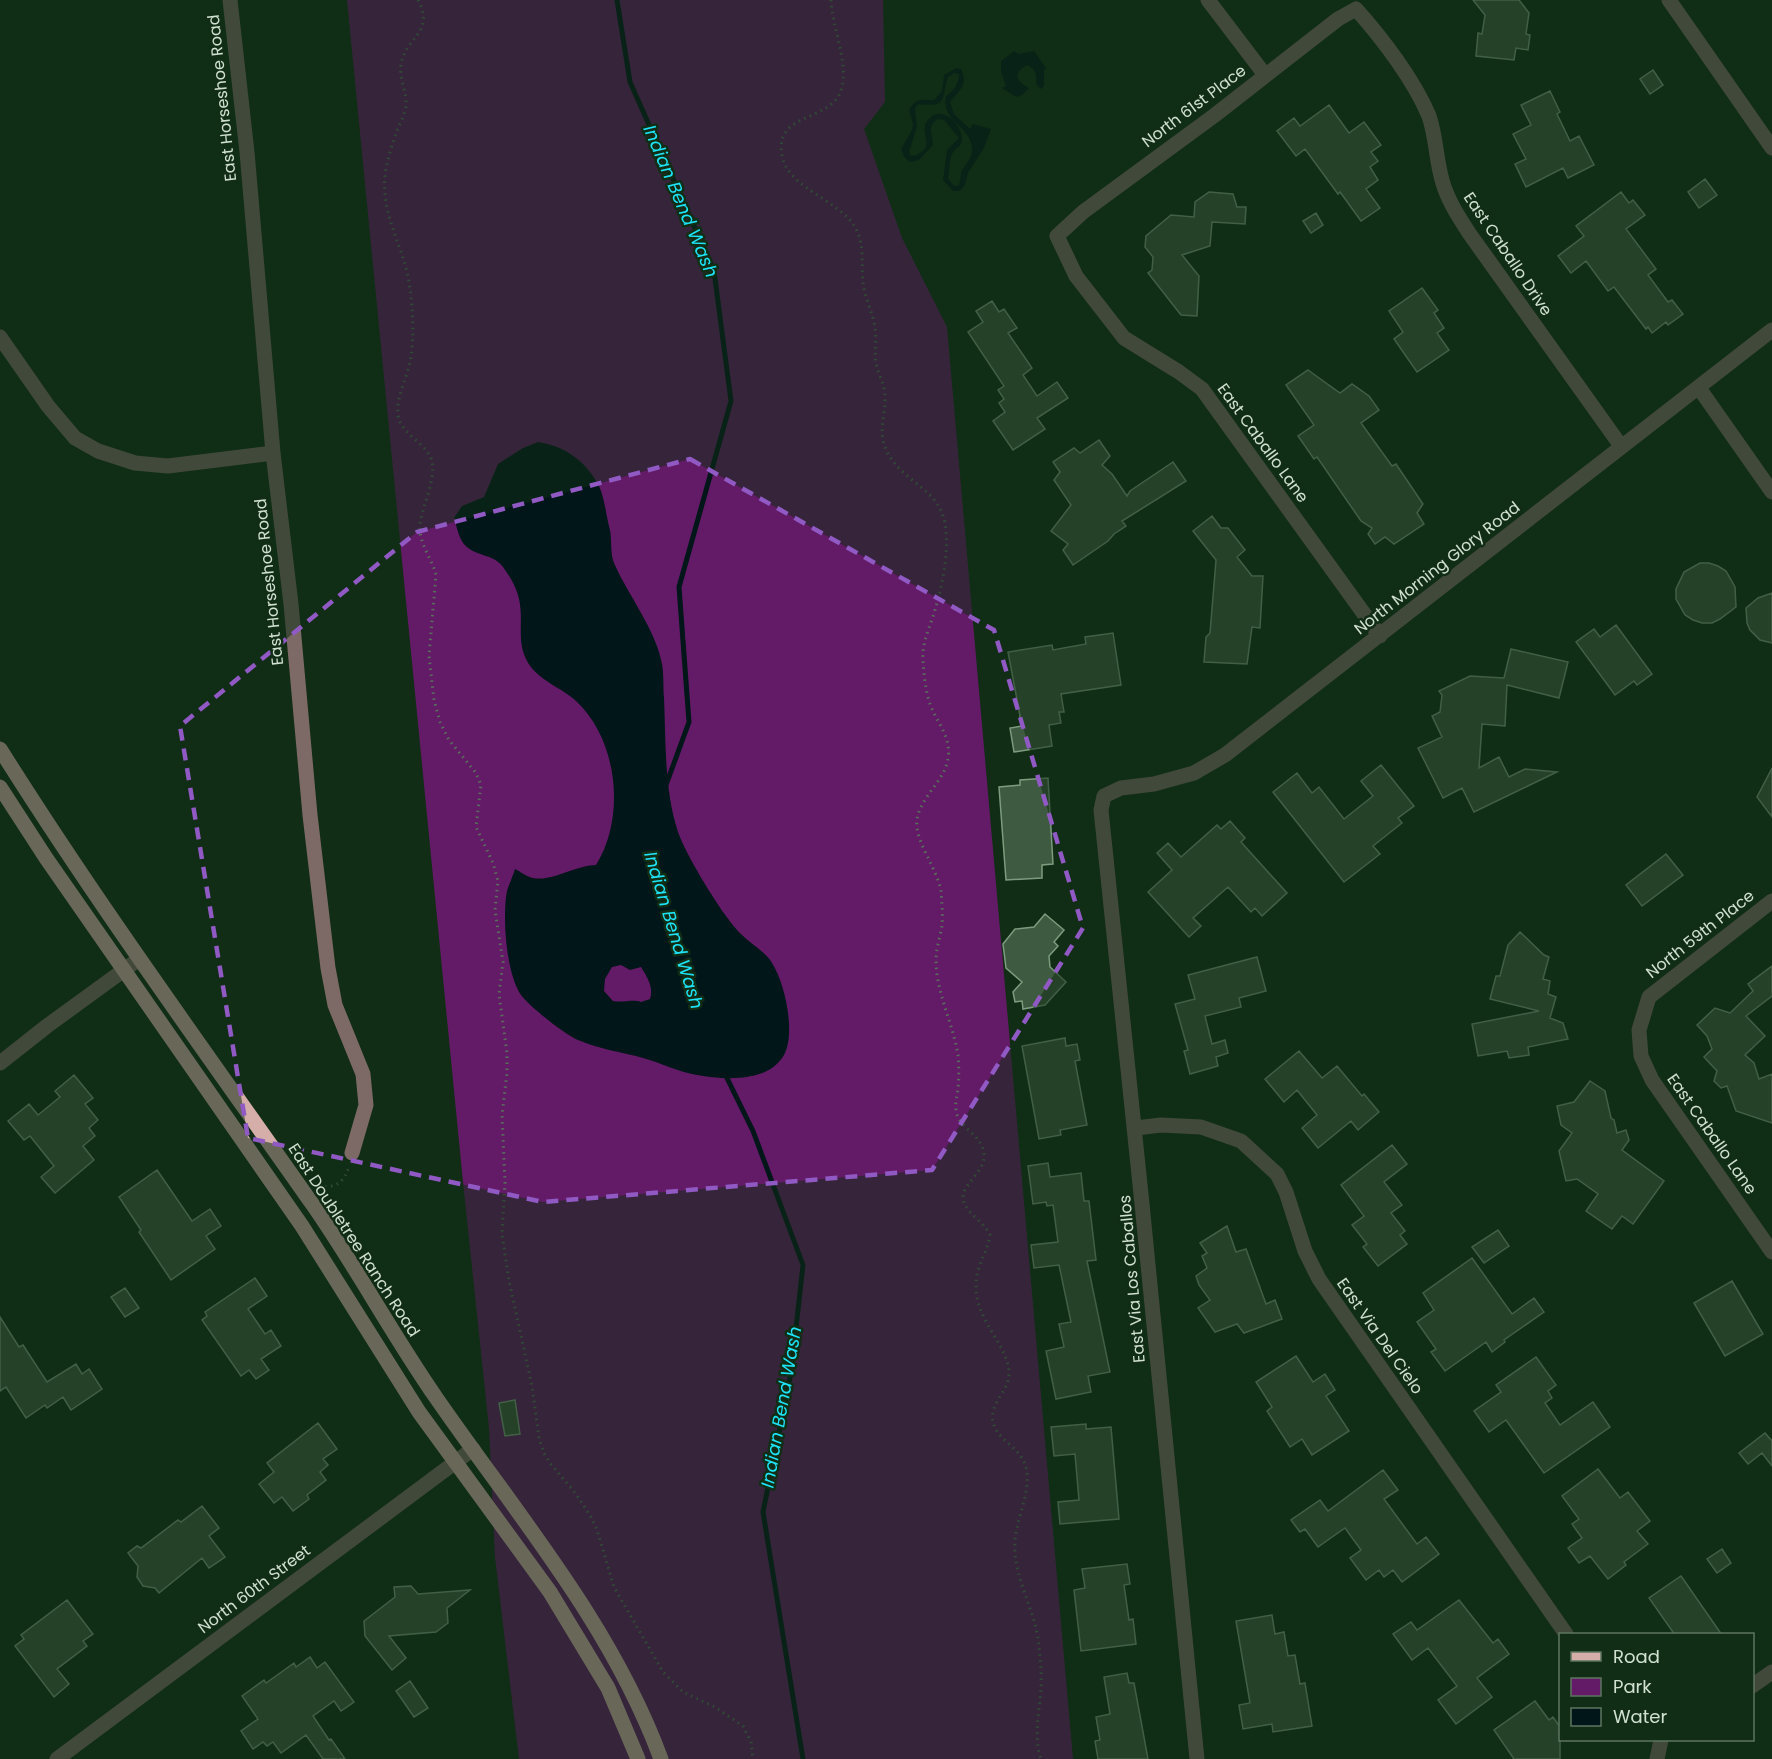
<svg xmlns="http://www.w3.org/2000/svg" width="1772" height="1759" font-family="Poppins,sans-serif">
  <rect width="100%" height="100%" fill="#112d15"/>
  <path fill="#641b67" d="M347,0H883L885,102L864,129L902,238L947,327L1073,1759H519L495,1557L489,1428L463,1182Z"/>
  <path fill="#011619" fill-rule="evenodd" d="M1014,51L1019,54L1034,51L1046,68L1044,71V86L1041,89L1036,84C1037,75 1036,69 1027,65C1012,74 1016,81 1029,88L1022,95L1016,97L1002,88L1006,86L1001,72V61Z
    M956,68L961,69C969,85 959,91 950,102L954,114L970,129L973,124L991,129L984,148L968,173L965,185L960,191H953L943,180L947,150L959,138L944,120L938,119C926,126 933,134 933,145L919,160L910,162L904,157L901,149L912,130L913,124L909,110C916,97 922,100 934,100L942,91L944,75ZM954,73L959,74C959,84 953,91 946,96C940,121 971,126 972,148C973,159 964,164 961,173C960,179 961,181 958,186L953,185L948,178C950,171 949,160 952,154C955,148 962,147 962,139C962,125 943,105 930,118C928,119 925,123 925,126C923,134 929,140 925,149L917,155L911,156L909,152L917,127L915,108L919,104C949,108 941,98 948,77Z
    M538,442C565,446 586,461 599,486C605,499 606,516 610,530C612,540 610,553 614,563C628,595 656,630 662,664C664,675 663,687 664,698C666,742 664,789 678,832C687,857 721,913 739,932C749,943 765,951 772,963C785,983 796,1033 784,1055C768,1083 725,1080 697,1075C678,1072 661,1063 643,1058C622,1052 598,1049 578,1040C564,1034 530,1007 521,995C506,973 502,916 507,891C509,884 513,876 515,869C521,872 527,877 533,878C552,882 576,865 596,865C626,817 618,740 576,701C562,688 536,679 527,661C516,640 524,621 519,599C516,586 510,577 503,567C495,555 477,556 467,547C459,541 457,527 454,518L462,506L484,497L498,464L523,448ZM621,965L630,970L641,967C647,977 654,987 650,999L641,1002C633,999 622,1003 613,1001L604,991L605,979L612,967Z"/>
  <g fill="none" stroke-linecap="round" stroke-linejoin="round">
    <path stroke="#011619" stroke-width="5" d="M617,0L630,82L714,271L731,401L679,587L689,722L666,785
      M724,1072L753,1131L803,1265L791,1373L763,1512L803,1759"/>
  </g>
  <path fill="#3e5b41" stroke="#7d9c7f" stroke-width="1.5" d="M1473,0H1519L1529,13L1526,34L1530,35L1528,50L1516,48L1514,60L1476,56L1478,33L1482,34L1485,15Z
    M1653,70L1663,85L1650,94L1640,79Z
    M1550,91L1560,112L1557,114L1570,141L1579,136L1594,165L1568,178L1563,168L1526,187L1515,164L1526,159L1513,134L1531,125L1521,105Z
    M1329,105L1349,133L1364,122L1381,145L1371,152L1378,161L1370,167L1378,180L1366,189L1380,208L1361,221L1340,192L1338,194L1305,149L1296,156L1277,131L1294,118L1300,126Z
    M1705,179L1717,195L1699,208L1688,192Z
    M1209,192L1233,194L1237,207H1246L1245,224L1212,222L1210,246L1182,255L1199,276L1197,316L1181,315L1148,273L1152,270L1153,257L1145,247L1146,236L1171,215L1194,217L1195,202Z
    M1621,192L1629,203L1633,200L1645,215L1626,229L1656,269L1648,275L1668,302L1672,300L1683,314L1668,325L1666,322L1652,333L1648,327L1646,329L1614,287L1608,291L1586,261L1571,273L1558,256L1584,236L1576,226Z
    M1316,213L1323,225L1311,233L1303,221Z
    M1422,288L1438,310L1434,313L1444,328L1437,333L1449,350L1417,372L1394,339L1403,332L1389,311Z
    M992,301L999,312L1004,309L1017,328L1008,333L1032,368L1023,375L1037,396L1057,382L1068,398L1037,418L1045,429L1013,450L993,421L1005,412L999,403L1004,399L998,390L1004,386L968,332L983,322L976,311Z
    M1308,370L1340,393L1352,384L1369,396L1379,410L1361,423L1392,466L1396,464L1423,504L1417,513L1424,524L1394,544L1385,537L1375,544L1368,534L1372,528L1361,521L1317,457L1314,459L1298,436L1314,425L1286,385Z
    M1099,440L1110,456L1102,465L1112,474L1127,496L1130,491L1173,462L1186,481L1122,521L1126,526L1114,534L1108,541L1073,565L1063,550L1068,544L1051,531L1071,505L1054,480L1060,472L1053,462L1074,448L1080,453Z
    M1212,516L1221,528H1228L1245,550L1237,557L1252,576H1263L1260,628L1252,627L1247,664L1204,662L1206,637L1210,633L1216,560L1193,531Z
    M1700,563H1709L1718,566L1726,571L1735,587L1736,607L1720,619L1712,623H1702L1693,620L1685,615L1676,599V589L1684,572Z
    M1772,593V643L1760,640L1750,630L1747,623L1746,608L1758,598Z
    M1616,625L1652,674L1637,685L1634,681L1615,695L1576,642L1594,629L1600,637Z
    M1113,633L1121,685L1061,694L1064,712H1059L1061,723L1049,725L1052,746L1014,752L1010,728L1022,726L1008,652L1052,645L1053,650L1086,644L1085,637Z
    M1511,649L1568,662L1559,698L1507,685L1505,726L1482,724L1479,768L1499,757L1509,777L1525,769L1557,772L1474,812L1462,788L1443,798L1418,748L1442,737L1432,716L1440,712L1442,695L1439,691L1470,676L1504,678Z
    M1381,765L1414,806L1398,818L1402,823L1373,846L1380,854L1344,882L1273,792L1297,773L1312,793L1319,787L1344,819L1373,796L1361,781Z
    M1772,768V817L1757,797Z
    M1048,778L1053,864L1042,865V878L1006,880L999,787L1020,785V780Z
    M1230,821L1245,838L1241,842L1287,893L1262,916L1255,908L1251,912L1228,887L1193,918L1201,926L1189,937L1148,892L1172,870L1157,853L1168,843L1181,857L1217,825L1221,829Z
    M1666,854L1683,875L1642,906L1626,885Z
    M1045,914L1064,930L1054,942L1058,946L1049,956L1050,967L1066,982L1045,1005L1023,1009L1022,1001L1015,1002L1013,992L1022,982L1006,968L1003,944L1015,929L1034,927Z
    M1520,932L1544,955L1549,957L1543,979L1550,981L1548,994L1556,997L1550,1018L1563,1023L1568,1039L1528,1047L1529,1055L1509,1058L1507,1051L1478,1056L1472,1024L1539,1011L1490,999L1496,976H1500L1508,945Z
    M1257,957L1266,991L1239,998L1241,1007L1205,1016L1212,1044L1225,1040L1228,1053L1216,1057L1218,1066L1190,1074L1184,1051L1188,1050L1175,1004L1195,999L1188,975Z
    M1772,966V996L1746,1016L1765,1036L1745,1055L1754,1063L1759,1079L1772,1074V1123L1736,1111L1727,1086L1721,1088L1714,1081L1717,1071L1704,1057L1712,1049L1707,1036L1697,1025L1715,1008L1730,1013L1753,991L1748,984Z
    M1065,1038L1066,1046L1077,1044L1080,1060L1075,1061L1087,1125L1060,1130L1061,1135L1039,1139L1022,1046Z
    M1299,1051L1322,1078L1337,1066L1362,1096L1364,1094L1379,1112L1358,1130L1351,1121L1318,1148L1302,1128L1317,1115L1297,1090L1284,1102L1265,1079Z
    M74,1075L93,1098L85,1104L98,1120L89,1128L95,1136L83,1146L94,1160L55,1193L41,1177L54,1166L30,1136L24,1140L8,1121L29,1104L38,1115L60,1097L55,1091Z
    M1590,1081L1605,1091L1611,1118L1614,1120L1617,1133L1626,1130L1629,1140L1622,1150L1664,1181L1633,1224L1622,1216L1612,1229L1586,1211L1598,1194L1577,1179L1566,1181L1559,1151L1572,1133L1561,1125L1557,1106L1574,1102Z
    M1392,1145L1407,1164L1384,1182L1402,1205L1391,1213L1405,1231L1400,1235L1407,1244L1378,1266L1363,1247L1367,1244L1352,1225L1364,1216L1341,1185Z
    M1048,1163L1050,1177L1081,1173L1084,1201H1089L1096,1260L1087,1261L1110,1372L1088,1376L1091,1392L1056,1399L1046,1351L1064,1347L1059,1324L1071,1322L1059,1265L1034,1268L1031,1245L1058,1242L1053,1205L1047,1206L1046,1202L1033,1204L1028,1166Z
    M157,1170L192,1221L210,1209L221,1226L206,1236L215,1249L171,1280L139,1232L141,1230L119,1197Z
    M1227,1226L1236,1252L1246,1249L1266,1304L1275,1300L1282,1319L1244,1333L1237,1324L1215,1332L1198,1308L1210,1300L1199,1285L1196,1276L1207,1268L1202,1256L1207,1253L1200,1243Z
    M1498,1230L1509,1246L1484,1263L1472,1247Z
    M1472,1258L1512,1314L1534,1298L1544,1312L1504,1340L1505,1342L1492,1352L1486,1342L1445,1371L1431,1352L1436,1349L1417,1322L1434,1310L1423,1293Z
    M255,1278L267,1296L248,1309L265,1334L271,1330L281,1346L261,1359L269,1370L256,1379L249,1370L241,1376L202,1320L207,1316L205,1312Z
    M1732,1281L1763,1334L1725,1356L1694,1303Z
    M125,1288L139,1308L125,1317L111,1297Z
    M0,1317L19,1347L23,1345L47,1382L76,1364L82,1374L89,1369L102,1389L71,1410L63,1397L47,1408L45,1405L26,1418L6,1387L0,1391Z
    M1296,1356L1313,1382L1325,1374L1335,1390L1326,1396L1349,1431L1312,1455L1302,1439L1290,1447L1267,1411L1272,1407L1256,1382Z
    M1536,1357L1556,1385L1548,1391L1552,1398L1545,1403L1560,1425L1593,1402L1610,1427L1544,1473L1506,1420L1489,1432L1474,1411L1501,1392L1496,1385Z
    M515,1400L520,1434L505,1436L499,1403Z
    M318,1423L337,1449L323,1459L328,1465L320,1472L326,1480L307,1495L309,1499L293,1511L282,1497L274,1503L259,1484L274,1472L267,1463Z
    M1086,1424V1429L1111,1427L1119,1519L1060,1524L1058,1502L1079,1500L1075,1454L1054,1456L1051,1427Z
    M1765,1433L1772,1441V1466L1762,1453L1748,1464L1739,1453Z
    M1598,1469L1620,1498L1628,1492L1650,1521L1637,1531L1648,1544L1624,1562L1626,1565L1608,1579L1590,1556L1579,1563L1568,1548L1582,1538L1572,1524L1579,1519L1562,1496Z
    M1383,1470L1398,1490L1384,1499L1417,1544L1426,1537L1439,1554L1402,1582L1393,1570L1384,1577L1379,1570L1366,1580L1350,1558L1361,1550L1345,1528L1318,1547L1305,1529L1300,1532L1291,1520L1320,1500L1328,1511Z
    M202,1506L219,1528L209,1536L225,1557L209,1568L202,1558L159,1593L155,1588L143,1586L137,1577L138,1566L128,1553L137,1546L141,1548L178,1520L181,1522Z
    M1722,1549L1731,1563L1717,1573L1707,1559Z
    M1127,1564L1130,1584L1124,1585L1129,1620L1133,1619L1136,1644L1081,1651L1074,1590L1085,1588L1082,1569Z
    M1681,1576L1722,1635H1675L1649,1598Z
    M411,1586L418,1594L470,1590L447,1608L448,1623L436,1632L389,1636L406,1658L392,1670L365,1636L364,1621L395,1597L394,1587Z
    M67,1600L93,1634L83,1641L87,1646L57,1669L69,1684L54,1697L15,1646L24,1639L21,1635Z
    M1459,1600L1493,1643L1498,1639L1509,1654L1477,1678L1492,1697L1456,1724L1438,1700L1457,1686L1428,1648L1412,1660L1393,1634L1411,1622L1417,1630Z
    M1272,1615L1275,1634L1284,1632L1288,1656L1295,1655L1300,1684L1305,1683L1312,1726L1273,1732L1272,1724L1243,1729L1239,1705L1250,1703L1236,1621Z
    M310,1657L317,1668L325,1662L354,1702L341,1711L334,1701L313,1716L329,1740L331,1739L345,1759H323L306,1735L281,1753L273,1742L267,1746L263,1742L253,1749L241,1731L258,1719L242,1696L264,1680L266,1683L294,1663L296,1667Z
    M1127,1673L1129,1683H1134L1148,1759H1098L1095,1741L1100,1740L1096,1717L1110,1714L1104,1677Z
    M410,1681L428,1708L414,1717L396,1691Z
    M1535,1701L1549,1720L1553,1717L1560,1727V1759H1514L1494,1730Z"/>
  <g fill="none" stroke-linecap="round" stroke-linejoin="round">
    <path stroke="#58705b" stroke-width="3" stroke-dasharray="1.5 4.5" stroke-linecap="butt" d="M418,0C436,33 404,38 401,65C399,79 407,92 406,106C405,114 400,123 397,131C392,145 387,160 385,175C381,219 406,249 410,289C413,311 414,336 411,357C408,377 396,395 398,415C400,433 424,442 431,458C438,476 422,506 420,524C418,543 432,558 436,575L429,656L434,700L440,722L449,740L476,773L481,785L476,827L493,863L498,881L495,910L503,962L499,994L507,1053V1073L502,1115L505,1183L502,1234L509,1281L532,1386L539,1438L544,1453L550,1463L576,1494L591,1517L597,1530L614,1587L663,1672L683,1692L715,1707L743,1726L751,1742L753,1759
      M831,0C832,29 852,69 839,95C825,121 774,114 782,156C788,188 839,200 855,227C865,245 861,263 863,281C864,297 873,312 875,328C877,340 874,351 876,363C878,374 885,384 885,396C886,412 879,428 884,444C897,484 943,485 946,531C948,559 942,587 934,613C929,630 922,642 923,660C924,673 925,688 929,701C935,721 952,736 948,759C944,782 920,797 917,820C914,840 937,868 941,891C942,903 943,915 942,926C940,937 936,949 936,960C936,993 953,1023 958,1055C959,1066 959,1078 958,1089C957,1096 955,1103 956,1110C958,1129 983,1134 984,1155C985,1166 974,1176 968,1185C951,1207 983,1218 990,1235C987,1254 975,1268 976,1287C976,1320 1006,1343 1009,1371C1011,1390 989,1402 993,1422C997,1442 1025,1448 1027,1473C1029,1496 1017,1518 1015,1540C1012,1577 1036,1610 1039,1646C1040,1659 1042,1674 1041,1687C1040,1710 1033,1736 1041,1759
      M319,1186C336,1189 345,1181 349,1166"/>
    <path stroke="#7d6a67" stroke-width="15" d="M230,0L247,152L273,453L291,604L310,815L328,968L335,1005L363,1074L366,1105L352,1153
      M1208,0L1265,75
      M1669,0L1772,148
      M0,337L48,406L75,438L98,451L135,463L168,466L273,453
      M1699,388L1772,492
      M1380,636L1202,389L1179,372L1124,338L1076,276L1057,236L1083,212L1215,115L1338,19L1356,9C1382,38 1414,80 1429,116C1436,136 1436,159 1442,180C1447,199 1458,216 1469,233L1621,446
      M1772,901L1649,997L1639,1030L1641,1056L1652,1080L1772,1252
      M0,1063L47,1026L139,959
      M1136,1128L1161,1125L1201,1127L1241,1141L1277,1174L1286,1192L1305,1251L1319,1279L1566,1634
      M1752,1686L1772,1672
      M57,1759L473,1449
      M1197,1759C1166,1443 1135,1126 1101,810L1104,796L1121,788L1154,784L1194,773L1225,755L1772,330
      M1657,1759L1661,1740"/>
    <path stroke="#d5aea9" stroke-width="15" d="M0,749C98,905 207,1054 313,1205C357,1268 393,1336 437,1399C518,1516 611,1624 661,1759
      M0,787L46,858L302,1226L419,1412L550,1592L608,1688L638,1759"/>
  </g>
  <path d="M0 0H1772V1759H0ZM690,459L994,630L1083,928L932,1170L543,1202L248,1138L180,726L417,532Z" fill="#112d15" fill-opacity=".55" fill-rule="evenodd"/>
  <path fill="none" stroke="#9059c4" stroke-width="4.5" stroke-dasharray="12 8" stroke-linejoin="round" d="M690,459L994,630L1083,928L932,1170L543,1202L248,1138L180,726L417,532Z"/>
  <g text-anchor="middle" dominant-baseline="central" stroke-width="5" stroke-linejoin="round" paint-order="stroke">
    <g font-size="16" fill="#d0e0d1" stroke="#112d15">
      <text transform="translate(222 98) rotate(-96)">East Horseshoe Road</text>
      <text transform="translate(1194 106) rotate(-37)">North 61st Place</text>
      <text transform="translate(1508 254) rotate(56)">East Caballo Drive</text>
      <text transform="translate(1263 443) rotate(54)">East Caballo Lane</text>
      <text transform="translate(1437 568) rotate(-38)">North Morning Glory Road</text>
      <text transform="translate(269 582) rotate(-96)">East Horseshoe Road</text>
      <text transform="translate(1700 934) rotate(-38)">North 59th Place</text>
      <text transform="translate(1712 1134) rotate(55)">East Caballo Lane</text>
      <text transform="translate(354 1240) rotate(57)">East Doubletree Ranch Road</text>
      <text transform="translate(1132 1279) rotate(-95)">East Via Los Caballos</text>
      <text transform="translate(1380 1336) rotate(55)">East Via Del Cielo</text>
      <text transform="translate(254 1589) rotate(-37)">North 60th Street</text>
    </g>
    <g font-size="18" font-style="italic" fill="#1fe4f8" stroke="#112d15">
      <text transform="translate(681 201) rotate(67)">Indian Bend Wash</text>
      <text transform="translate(674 930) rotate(73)">Indian Bend Wash</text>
      <text transform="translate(781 1407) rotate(-80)">Indian Bend Wash</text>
    </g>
  </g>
  <rect x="1559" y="1633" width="195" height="108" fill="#112d15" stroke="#5d7560" stroke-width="1.5"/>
  <rect x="1571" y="1652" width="30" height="9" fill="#d5aea9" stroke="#5d7560" stroke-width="1.5"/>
  <text x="1613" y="1663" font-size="18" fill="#d0e0d1">Road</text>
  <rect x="1571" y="1678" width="30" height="18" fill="#641b67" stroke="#5d7560" stroke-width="1.5"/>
  <text x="1613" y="1693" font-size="18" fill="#d0e0d1">Park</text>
  <rect x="1571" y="1708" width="30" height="18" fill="#011619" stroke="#5d7560" stroke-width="1.5"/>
  <text x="1613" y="1723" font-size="18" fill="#d0e0d1">Water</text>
</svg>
